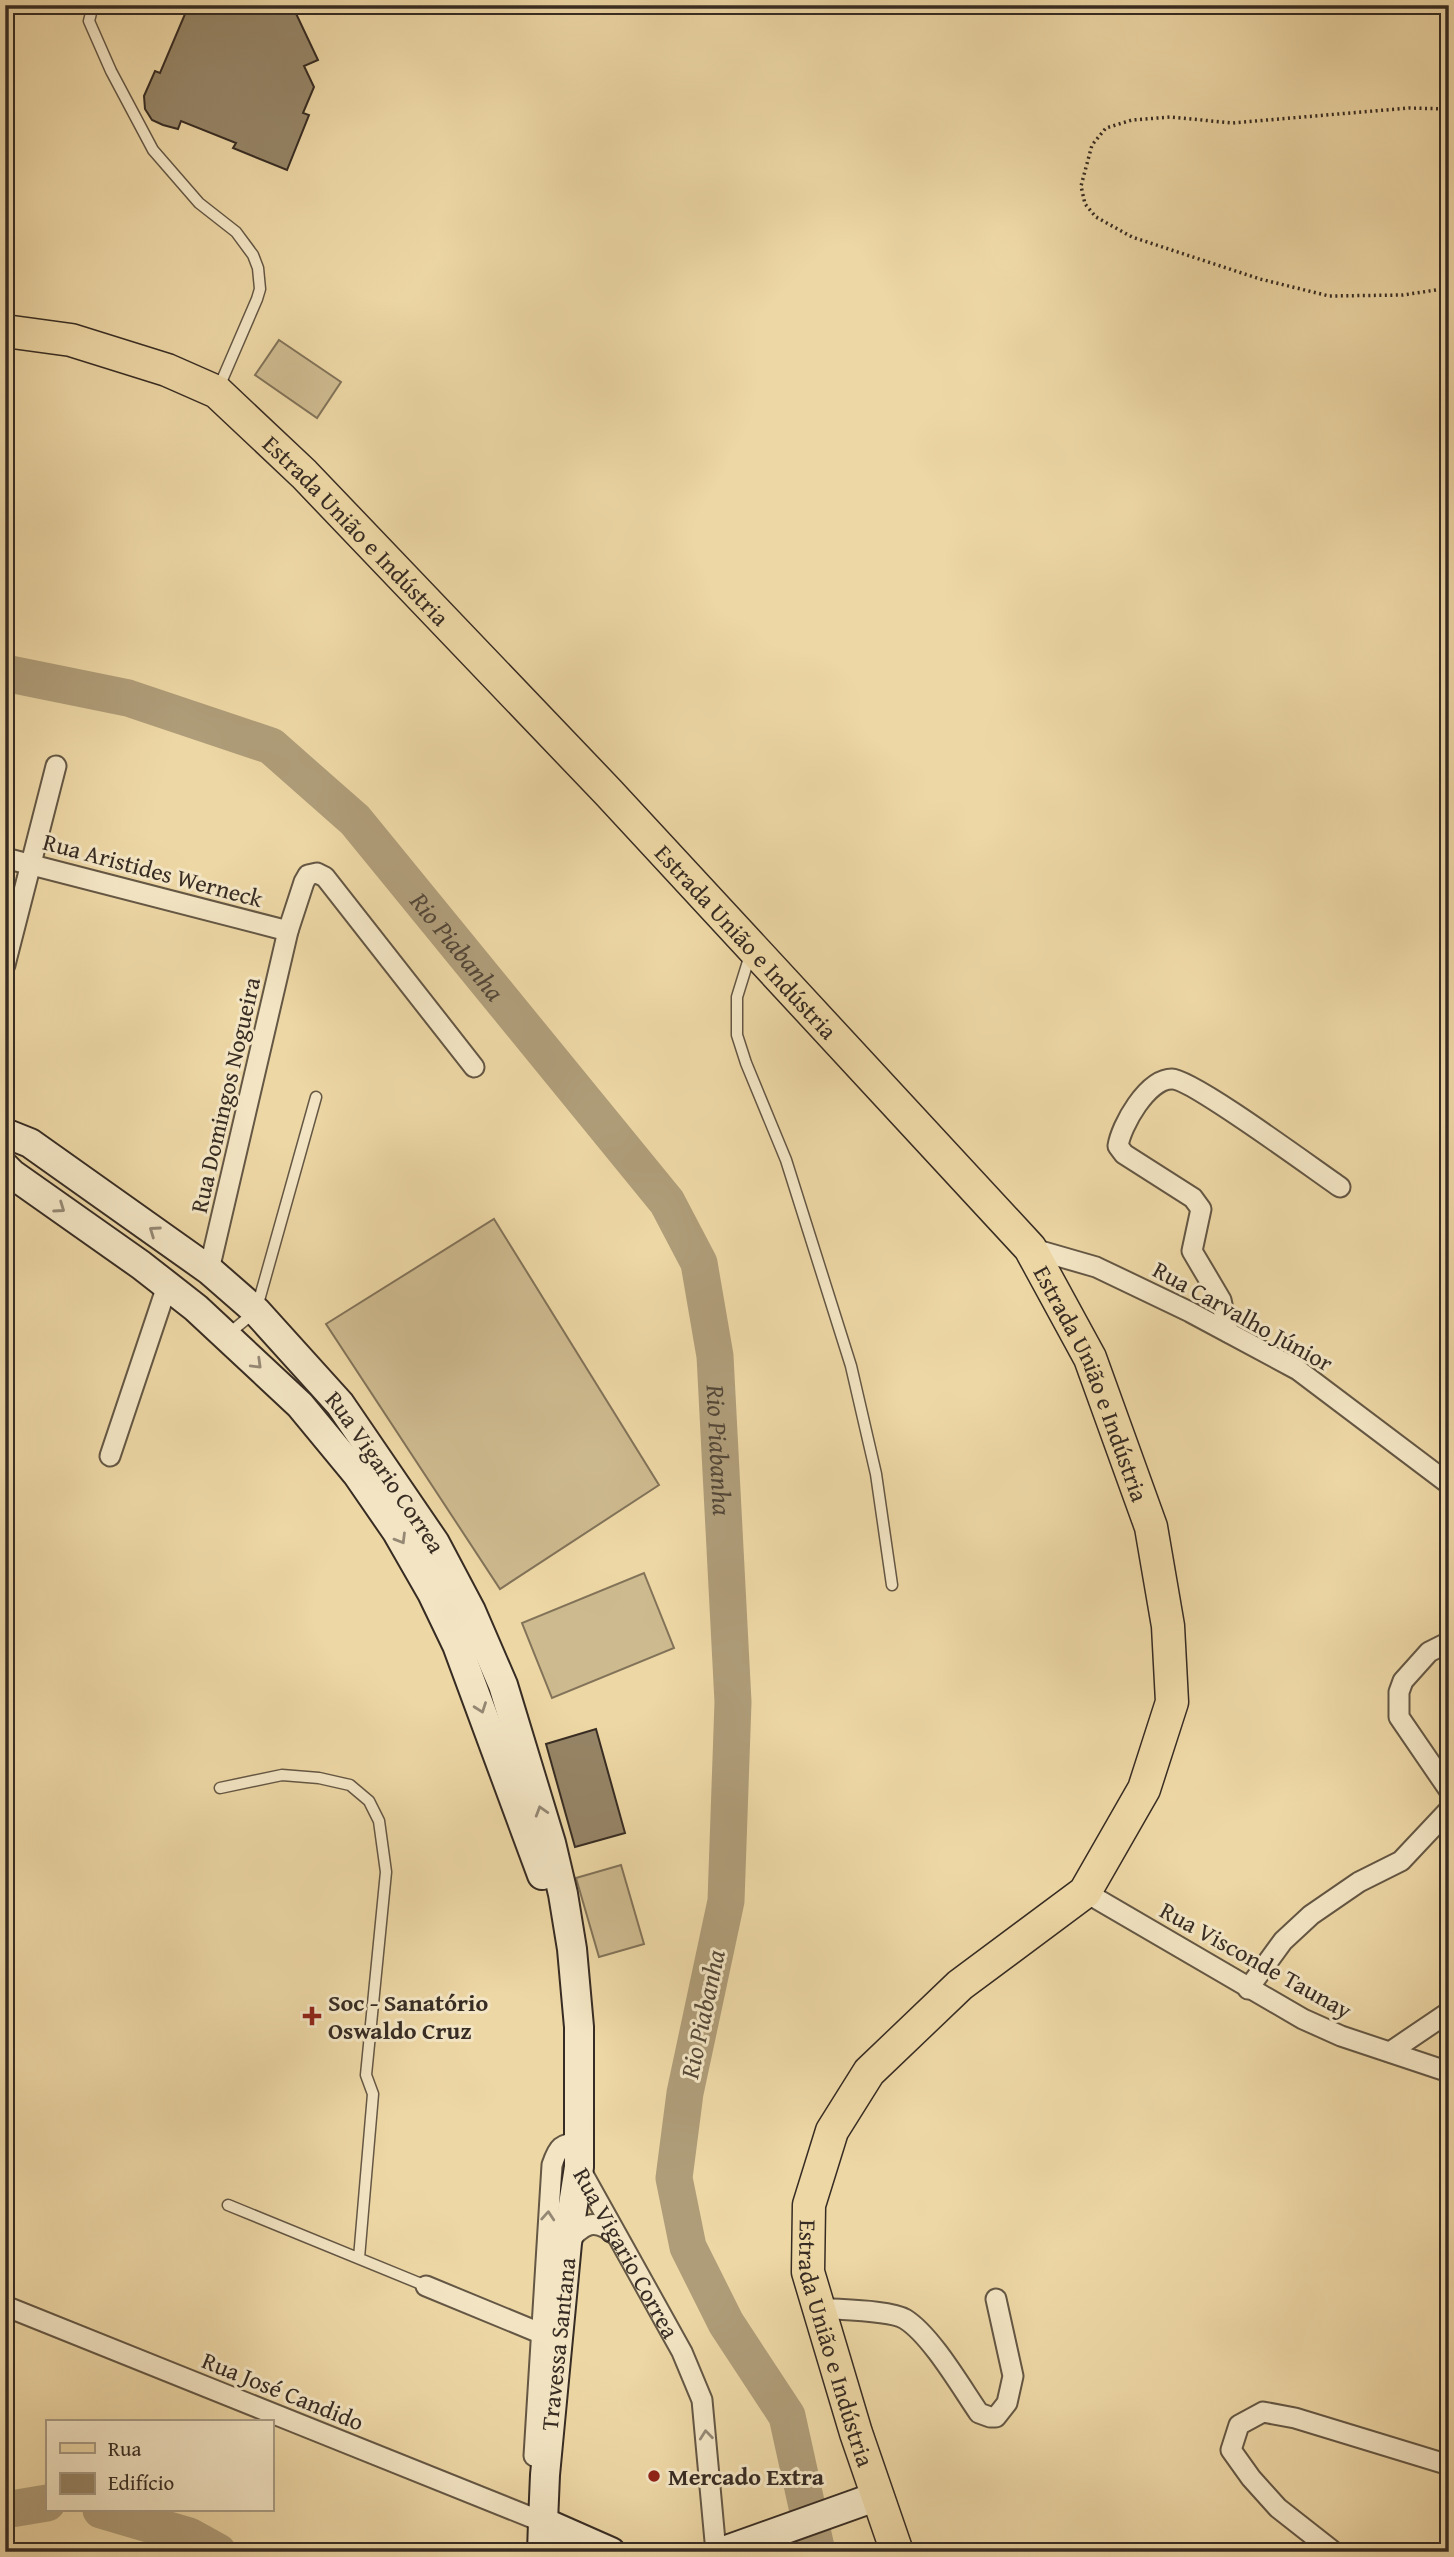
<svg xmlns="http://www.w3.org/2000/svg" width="1454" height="2557" font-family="'Gentium Book Plus',serif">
  <rect width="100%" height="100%" fill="#edd7a5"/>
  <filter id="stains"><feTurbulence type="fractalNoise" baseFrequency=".00286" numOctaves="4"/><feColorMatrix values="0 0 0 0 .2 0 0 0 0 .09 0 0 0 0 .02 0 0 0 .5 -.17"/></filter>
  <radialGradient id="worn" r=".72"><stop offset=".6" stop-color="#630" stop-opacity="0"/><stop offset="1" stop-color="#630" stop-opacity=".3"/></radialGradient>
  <path fill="#ceba8f" stroke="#827359" stroke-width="2" d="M279,340L341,382L317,418L255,375Z
    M494,1219L659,1485L500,1589L326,1324Z
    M644,1573L674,1648L552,1698L522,1623Z
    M621,1865L644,1944L599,1957L576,1878Z"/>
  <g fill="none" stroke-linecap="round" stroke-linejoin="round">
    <g stroke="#af9d79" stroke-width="37">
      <path id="s1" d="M5,673L128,698L271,746L355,820L667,1202L699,1263L715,1356L733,1702L726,1901L685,2093L674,2178L688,2247L726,2323L787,2416L817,2552"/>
      <path d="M5,2510L47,2503"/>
      <path d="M101,2510L189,2536L218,2552"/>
    </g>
  </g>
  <path fill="#968567" stroke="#372c23" stroke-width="2" d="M185,5H292L318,60L304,66L314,87L303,113L309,115L287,170L233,148L236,143L181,121L178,129L163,125L152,120L145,109L144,96L155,71L160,73L188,7Z
    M596,1729L625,1833L575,1847L546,1744Z"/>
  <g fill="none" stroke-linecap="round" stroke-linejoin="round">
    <defs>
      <path id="lane" d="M93,5L89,21L111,71L153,150L199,203L236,232L253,255L258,268L260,289L257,299L219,387
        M750,955L737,997V1035L746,1063L786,1160L851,1366L876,1474L892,1585
        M227,1335L256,1311L316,1097
        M220,1788L282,1775L319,1778L350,1785L369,1801L379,1821L386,1872L366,2075L373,2094L359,2258
        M228,2205L426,2286"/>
      <g id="street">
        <path d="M5,858L288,931"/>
        <path d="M5,965L56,766"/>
        <path d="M1030,1248L1096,1267L1190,1312L1298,1370L1449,1484"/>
        <path d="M209,1270L288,931L304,882L308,875L317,873L325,877L474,1067"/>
        <path d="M1228,1332L1221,1300L1192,1251L1201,1209L1193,1198L1124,1154L1118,1146C1121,1126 1147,1079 1172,1079C1192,1079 1315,1170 1340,1187"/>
        <path d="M110,1456L167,1286"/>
        <path d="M1449,1642L1429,1652L1403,1681L1399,1692V1717L1449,1790"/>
        <path d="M1085,1892L1303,2019L1341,2036L1449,2072"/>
        <path d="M1248,1989L1283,1941L1311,1915L1359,1882L1401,1861L1449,1810"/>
        <path d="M1390,2052L1449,2012"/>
        <path id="s2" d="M579,2167L682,2352L702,2400L716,2552"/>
        <path d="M567,2243C583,2224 594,2217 616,2235"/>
        <path d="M426,2286L540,2333"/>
        <path d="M5,2306L543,2522"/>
        <path d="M819,2308C839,2310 890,2310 905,2319C931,2335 961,2387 979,2413L990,2417H996L1007,2403L1013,2376L996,2299"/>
        <path d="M534,2456L552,2165C558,2147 561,2143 580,2143"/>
        <path d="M1334,2552L1278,2508L1251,2478L1231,2450L1239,2425L1263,2412L1295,2418L1449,2465"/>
      </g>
      <g id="secondary">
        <path id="s3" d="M5,1133L30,1143L209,1270L256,1311L340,1404L435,1543L471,1611L503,1685L551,1843L563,1894L572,1949L579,2027V2167L567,2243L545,2475L543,2522"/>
        <path d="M5,1167L12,1174L141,1265L196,1308L300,1405L357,1474L397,1532L432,1593L457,1645L542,1875"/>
        <path d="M542,2552L543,2522L611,2552"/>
        <path d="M721,2552L878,2496"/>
      </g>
      <g id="primary">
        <path id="s4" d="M5,331L71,340L167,370L217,392L304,474L608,792L1030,1248L1090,1358L1151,1527L1168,1626L1172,1702L1144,1789L1085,1892L960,1985L869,2072L832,2131L809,2205L808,2272L856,2433L897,2552"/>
      </g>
    </defs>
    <use href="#lane" stroke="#645744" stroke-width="13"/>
    <use href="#street" stroke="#645744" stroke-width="23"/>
    <use href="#secondary" stroke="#372c23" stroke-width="32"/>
    <use href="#primary" stroke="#372c23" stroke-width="35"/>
    <path stroke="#372c23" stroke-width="3.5" stroke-dasharray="2 3.5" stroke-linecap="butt" d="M1449,109L1409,108L1232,123L1171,117L1132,120L1106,128L1092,145L1081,186L1085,204L1096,217L1132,237L1260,279L1329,296L1403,295L1449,288"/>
    <use href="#lane" stroke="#f3e5c4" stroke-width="10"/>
    <use href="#street" stroke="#f3e5c4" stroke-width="19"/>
    <use href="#secondary" stroke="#f3e5c4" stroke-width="28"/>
    <use href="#primary" stroke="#edd7a5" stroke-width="32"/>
  </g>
  <defs><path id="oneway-chevron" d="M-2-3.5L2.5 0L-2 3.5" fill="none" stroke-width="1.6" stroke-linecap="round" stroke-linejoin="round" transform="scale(1.75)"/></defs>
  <g stroke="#958874">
    <use href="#oneway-chevron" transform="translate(60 1208) rotate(35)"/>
    <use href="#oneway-chevron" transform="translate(154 1231) rotate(-145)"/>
    <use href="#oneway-chevron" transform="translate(257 1364) rotate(44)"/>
    <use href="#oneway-chevron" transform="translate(401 1539) rotate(59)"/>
    <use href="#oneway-chevron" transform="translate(481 1708) rotate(70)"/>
    <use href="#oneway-chevron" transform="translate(541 1811) rotate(-107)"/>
    <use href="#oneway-chevron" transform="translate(548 2216) rotate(-86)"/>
    <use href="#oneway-chevron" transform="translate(706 2435) rotate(-96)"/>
  </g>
  <g fill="#8f2418" stroke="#f3e5c4" stroke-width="2.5">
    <path d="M308.5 2005.5h7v7h7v7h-7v7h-7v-7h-7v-7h7z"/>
    <circle cx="654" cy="2476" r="7"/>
  </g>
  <g text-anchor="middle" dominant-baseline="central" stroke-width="6" stroke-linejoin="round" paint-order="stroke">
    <g font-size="24" fill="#372c23" stroke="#f3e5c4">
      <text stroke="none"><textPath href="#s4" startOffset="418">Estrada União e Indústria</textPath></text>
      <text transform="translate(153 870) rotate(15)">Rua Aristides Werneck</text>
      <text stroke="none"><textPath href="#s4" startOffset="985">Estrada União e Indústria</textPath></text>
      <text transform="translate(225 1095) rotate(-77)">Rua Domingos Nogueira</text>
      <text transform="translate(1243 1316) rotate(29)">Rua Carvalho Júnior</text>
      <text stroke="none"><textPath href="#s4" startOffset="1552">Estrada União e Indústria</textPath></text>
      <text stroke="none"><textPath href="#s3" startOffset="516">Rua Vigario Correa</textPath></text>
      <text transform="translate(1256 1960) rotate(29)">Rua Visconde Taunay</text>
      <text stroke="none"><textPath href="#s2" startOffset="98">Rua Vigario Correa</textPath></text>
      <text stroke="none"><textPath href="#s4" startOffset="2665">Estrada União e Indústria</textPath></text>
      <text transform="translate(558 2344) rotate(-84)">Travessa Santana</text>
      <text transform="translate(283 2391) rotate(22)">Rua José Candido</text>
    </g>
    <g font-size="24" font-weight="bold" fill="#372c23" stroke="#f3e5c4" text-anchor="start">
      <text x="328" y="2002">Soc - Sanatório<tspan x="328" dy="28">Oswaldo Cruz</tspan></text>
      <text x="668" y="2476">Mercado Extra</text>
    </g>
    <g font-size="26" font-style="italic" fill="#554838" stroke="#f3e5c4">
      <text stroke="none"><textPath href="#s1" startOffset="551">Rio Piabanha</textPath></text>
      <text stroke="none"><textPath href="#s1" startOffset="1139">Rio Piabanha</textPath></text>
      <text transform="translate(702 2014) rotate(-78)">Rio Piabanha</text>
    </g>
  </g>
  <rect width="1454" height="2557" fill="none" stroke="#edd7a5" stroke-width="28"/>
  <rect x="7" y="7" width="1440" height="2543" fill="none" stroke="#372c23" stroke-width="3.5"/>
  <rect x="14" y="14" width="1426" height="2529" fill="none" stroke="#372c23" stroke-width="2"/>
  <rect x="46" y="2420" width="228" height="91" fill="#f3e5c4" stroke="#a89b84" stroke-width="2"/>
  <rect x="60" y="2443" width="35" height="10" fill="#edd7a5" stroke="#a89b84" stroke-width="2"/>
  <text x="108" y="2456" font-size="21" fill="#372c23">Rua</text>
  <rect x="60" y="2473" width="35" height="21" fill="#968567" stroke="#a89b84" stroke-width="2"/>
  <text x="108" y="2490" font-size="21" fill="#372c23">Edifício</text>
  <rect width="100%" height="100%" filter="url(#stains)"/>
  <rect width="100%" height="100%" fill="url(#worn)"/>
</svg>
